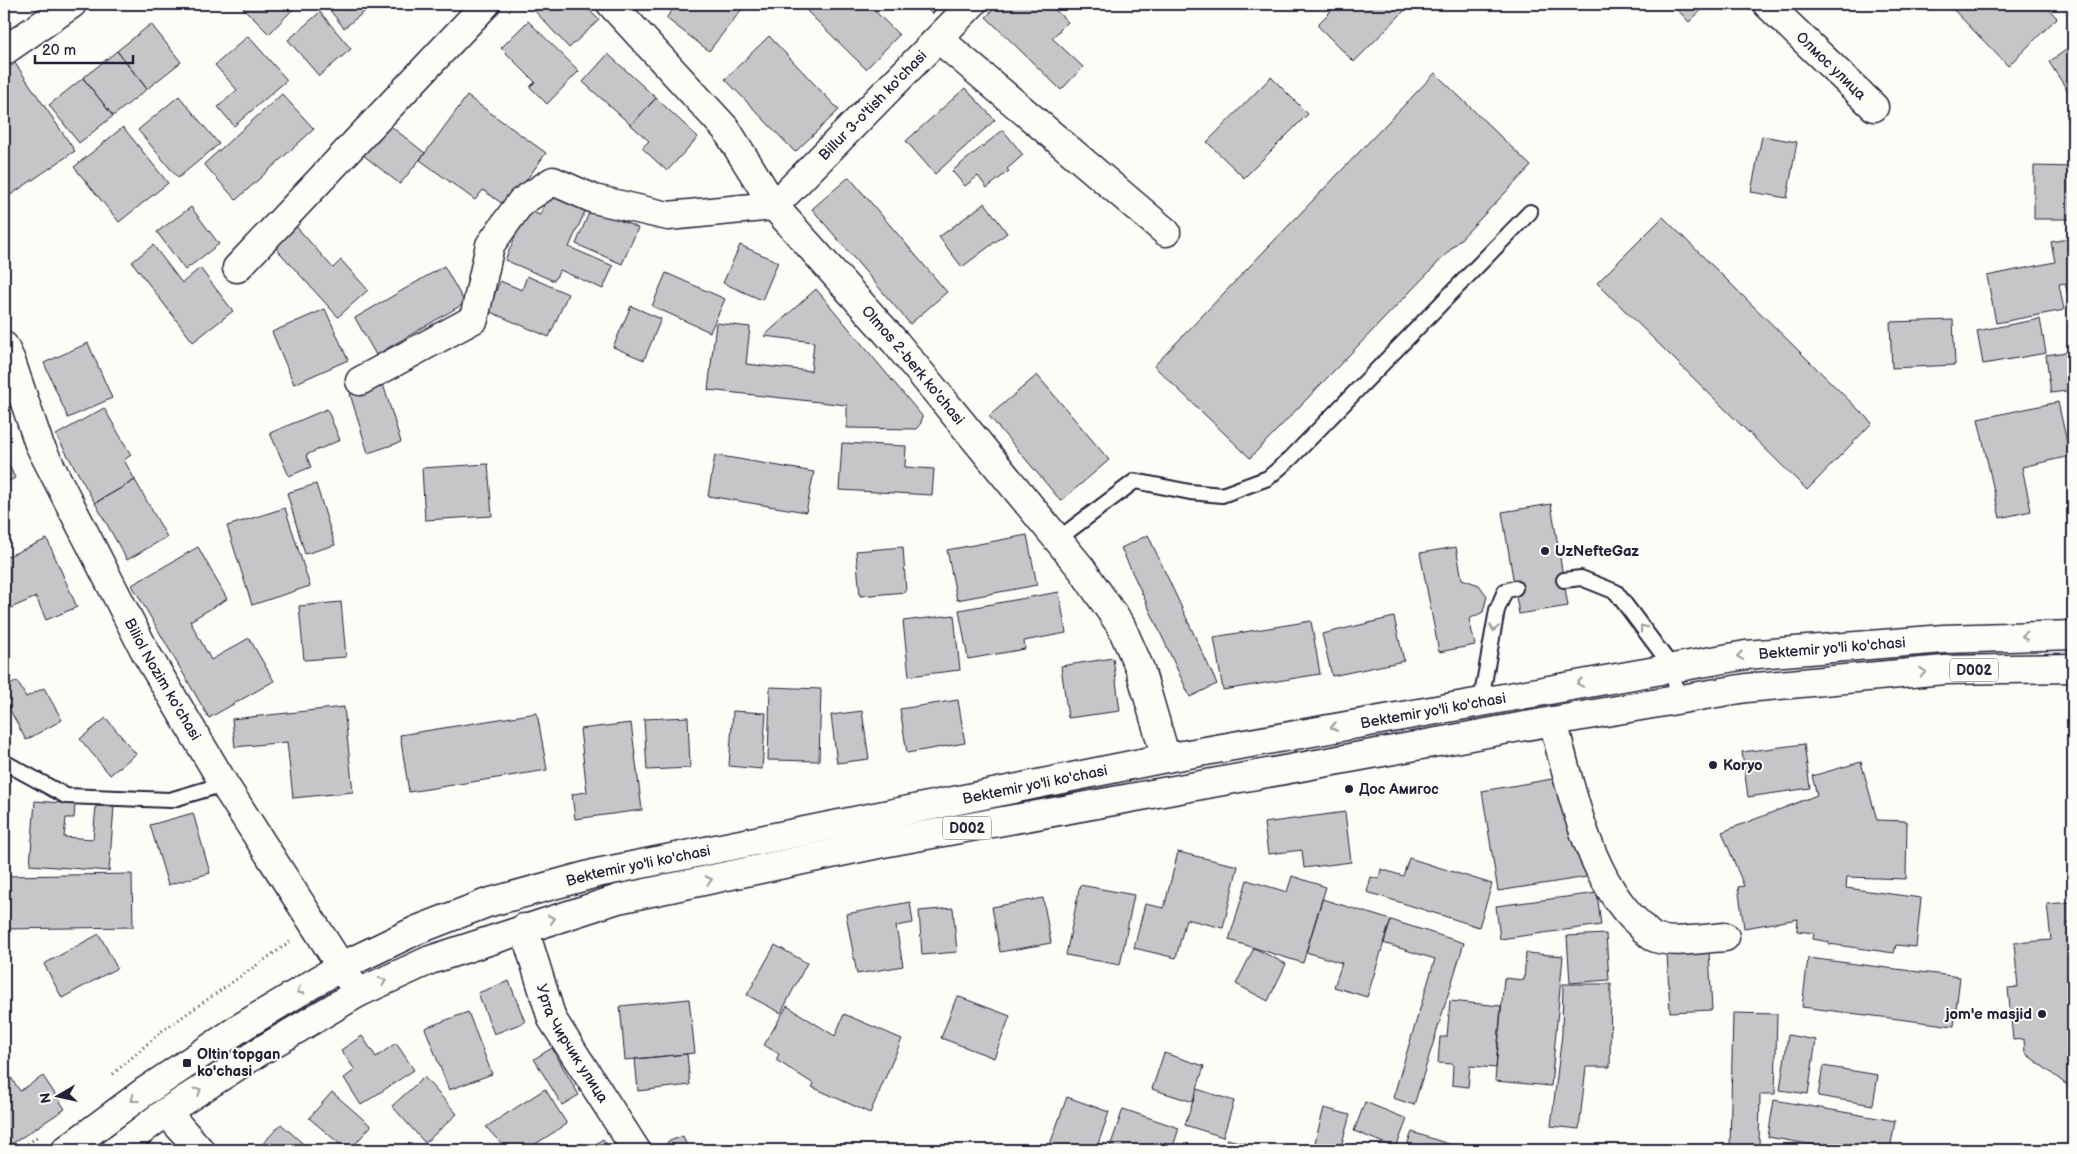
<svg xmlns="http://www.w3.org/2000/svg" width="2077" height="1154" font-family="'Balsamiq Sans',sans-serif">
  <rect width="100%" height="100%" fill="#fdfcf7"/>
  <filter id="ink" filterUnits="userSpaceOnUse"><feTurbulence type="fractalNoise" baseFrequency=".02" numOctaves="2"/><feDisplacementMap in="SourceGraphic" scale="10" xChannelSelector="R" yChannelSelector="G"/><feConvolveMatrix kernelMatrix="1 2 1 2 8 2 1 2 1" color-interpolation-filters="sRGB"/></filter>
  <g filter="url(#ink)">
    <path fill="#c6c6c8" stroke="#22223b" d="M239,4H292L295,7L269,34Z
      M325,4H374L344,28Z
      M536,4H583L599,20L569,48L532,8Z
      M677,4H746L709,51L666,18Z
      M814,4H824L827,7L830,4H868L899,35L866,69L807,11Z
      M922,4H942L932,14Z
      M999,4H1049L1068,22L1052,38L1083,67L1061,90L986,17Z
      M1338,4H1398L1405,10L1354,62L1317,25Z
      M1672,4H1708L1689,22Z
      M1948,4H2044L2057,18L2008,66Z
      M320,12L351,49L319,76L288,40Z
      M528,21L579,71L547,104L530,87L535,82L501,48Z
      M151,24L181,62L147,89L117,51Z
      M248,36L287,80L234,126L218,107L237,90L215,65Z
      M769,36L839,110L795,152L725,79Z
      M2073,45V99L2049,62Z
      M117,51L147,89L113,116L83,78Z
      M608,54L656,98L631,125L583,82Z
      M15,63L75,151L6,198L4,194V71Z
      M1435,73L1531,166L1250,458L1154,366Z
      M1271,77L1308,114L1244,178L1207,142Z
      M83,78L113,116L79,143L49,105Z
      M965,88L995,120L935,174L906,141Z
      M282,94L314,129L236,200L204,164Z
      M179,96L219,144L178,178L138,130Z
      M467,96L546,153L507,207L483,190L475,200L420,160Z
      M656,98L698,137L667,171L642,148L649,141L631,125Z
      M388,124L425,153L400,184L363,155Z
      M123,127L168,183L119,222L74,167Z
      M1003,130L1023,155L1007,169L1009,171L987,188L978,176L965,186L952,171Z
      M1762,136L1797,142L1787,198L1751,192Z
      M2034,166L2073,167V219H2034Z
      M849,177L947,292L910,324L812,209Z
      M550,191L587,207L569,247L613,266L603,289L560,270L554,281L505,260L527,210L540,215Z
      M985,203L1007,233L962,267L939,237Z
      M191,207L219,244L185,270L157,232Z
      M591,208L638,228L622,264L576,244Z
      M1663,217L1872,423L1807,490L1597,283Z
      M294,224L333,268L341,260L368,290L338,317L272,244Z
      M2073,238V294L2068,295L2065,283L2059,284L2064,310L1996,323L1987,276L2055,262L2051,242Z
      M153,245L182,283L200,268L233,311L193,342L132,262Z
      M740,245L778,262L762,300L723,283Z
      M444,266L465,303L376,355L355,318Z
      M666,273L725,299L710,332L652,306Z
      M527,276L568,294L549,337L488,311L500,281L522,290Z
      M816,289L922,416L921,423L916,429L847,428V405L708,390L716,323L750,327L746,364L811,371L814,342L764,336Z
      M631,306L661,319L644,360L613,347Z
      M325,309L348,360L294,384L272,332Z
      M2040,319L2046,353L1983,364L1977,331Z
      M1953,320L1955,365L1892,368L1890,322Z
      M88,343L112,398L68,418L44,363Z
      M2073,351V390L2051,393L2046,355Z
      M1037,375L1109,460L1061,501L989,416Z
      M383,384L401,442L368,453L350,394Z
      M2058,402L2070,456L2022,467L2031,511L2000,518L1978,419Z
      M104,408L131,455L124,460L135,480L95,503L56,435Z
      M327,409L340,440L306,455L311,467L289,476L270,433Z
      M842,443L906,446L905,467L934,469L932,495L839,490Z
      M4,454L15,478L4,484Z
      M715,455L814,472L806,512L708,496Z
      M488,464L492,516L425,520L422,468Z
      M135,480L167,537L127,560L95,503Z
      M316,484L335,545L305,554L287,493Z
      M1551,504L1568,606L1519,614L1502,512Z
      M285,508L310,586L252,605L227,526Z
      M1027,535L1037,585L957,600L947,550Z
      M1148,535L1217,684L1190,697L1121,548Z
      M47,539L77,607L46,620L36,597L4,611V558Z
      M198,547L227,599L190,621L211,660L249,638L274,681L209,718L132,585Z
      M903,547L906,592L860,596L856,551Z
      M1456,547L1462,579L1479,585L1487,596L1483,612L1469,619L1475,645L1439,652L1420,553Z
      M1059,592L1066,633L1024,641L1025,649L968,659L959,610Z
      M341,602L346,657L304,660L299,606Z
      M954,615L960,670L909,676L903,621Z
      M1394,617L1404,661L1332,676L1322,634Z
      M1311,621L1320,674L1223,690L1214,637Z
      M1113,658L1120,711L1068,718L1061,666Z
      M17,681L26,697L44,688L62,720L26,740L4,699V689Z
      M770,687L821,689L819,761L768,760Z
      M958,700L965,743L907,753L900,709Z
      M344,707L353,792L293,798L287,742L235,747L232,719Z
      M733,711L766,713L762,769L729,766Z
      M862,711L869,759L837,763L831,715Z
      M537,713L547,770L409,792L400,735Z
      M688,717L690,768L647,770L644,719Z
      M106,718L136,754L110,775L80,739Z
      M631,723L642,810L575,819L572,794L587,792L580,729Z
      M1804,744L1810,788L1748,797L1742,752Z
      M1861,762L1877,820L1907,821L1906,879L1847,877L1846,888L1921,898L1916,947L1896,945L1894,953L1829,944V942L1813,939L1814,933L1797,931L1798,919L1744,928L1738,887L1744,886L1722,832L1817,795L1812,776Z
      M1558,778L1593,876L1498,891L1482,791Z
      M35,801L75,804L74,818H66L64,837L93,839L96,806L114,807L109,871L30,865Z
      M1345,812L1351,862L1304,868L1302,850L1268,854L1264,823Z
      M193,813L210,873L168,885L150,825Z
      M1178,852L1238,866L1223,928L1186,919L1176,958L1134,948L1145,904L1164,908Z
      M1409,858L1492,884L1479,927L1367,892L1371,877L1379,879L1381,869L1403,876Z
      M132,874L133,927L4,929V876Z
      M1292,876L1326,887L1303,963L1229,940L1247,880L1287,892Z
      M1080,885L1134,895L1120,965L1066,955Z
      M1597,893L1601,925L1500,939L1496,906Z
      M1043,898L1051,943L1000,952L992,907Z
      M1322,899L1391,920L1367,997L1334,987L1342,963L1306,952Z
      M910,902L913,923L896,926L903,966L857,974L846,914Z
      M2073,902V1085H2067L2025,1053L2024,1039L2013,1040L2008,988L2018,987L2014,943L2051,940L2047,904Z
      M953,908L957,952L922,955L919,911Z
      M1391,920L1464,943L1414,1105L1393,1098L1435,959L1383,943Z
      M99,934L117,968L62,998L44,964Z
      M1606,934L1609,980L1570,983L1567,936Z
      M775,945L807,963L781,1013L747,995Z
      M1254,948L1286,964L1268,1001L1236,984Z
      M1709,951L1712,1010L1670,1012L1667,953Z
      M1526,953L1563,956L1551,1086L1495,1081L1504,978L1524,980Z
      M1808,958L1960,977L1954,1026L1802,1007Z
      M509,981L525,1022L494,1034L478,993Z
      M1563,984H1611L1610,1067H1586L1579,1129L1551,1126L1562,1034Z
      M957,996L1010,1016L994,1058L941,1038Z
      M689,999L695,1053L625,1060L620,1006Z
      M1450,1001L1501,1006L1496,1068L1470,1066L1468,1087L1452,1085L1453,1064L1438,1063L1440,1037H1447Z
      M787,1006L835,1036L844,1014L902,1039L870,1113L812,1087L814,1084L776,1060L779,1054L764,1045Z
      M468,1012L492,1074L449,1090L425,1028Z
      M1733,1013L1777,1014L1775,1094H1760L1759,1148H1730Z
      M1788,1035L1816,1040L1808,1094L1780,1090Z
      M362,1036L376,1057L396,1043L414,1070L361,1105L344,1078L355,1070L341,1050Z
      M552,1048L579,1095L562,1105L534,1059Z
      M1164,1053L1204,1066L1193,1102L1152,1089Z
      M687,1054L690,1085L638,1091L635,1059Z
      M1823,1066L1878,1075L1873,1105L1818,1096Z
      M4,1067L20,1091L43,1076L65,1109L4,1149Z
      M424,1077L457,1114L425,1143L392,1106Z
      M545,1089L567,1124L526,1150H507L486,1127Z
      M1197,1089L1234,1101L1223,1137L1185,1125Z
      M332,1092L371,1126L350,1150H347L309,1118Z
      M1067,1097L1109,1112L1096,1150H1048Z
      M1774,1100L1895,1121L1890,1150H1825V1147L1768,1137Z
      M1365,1102L1407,1119L1396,1148L1354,1131Z
      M1324,1108L1350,1115L1340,1150H1313Z
      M1123,1109L1179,1128L1172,1150H1109Z
      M281,1124L310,1150H257Z
      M1412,1132L1467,1150H1405Z
      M683,1136L688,1150H670L667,1142Z
      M603,1139L610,1150H587Z
      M1227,1139L1271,1150H1224Z"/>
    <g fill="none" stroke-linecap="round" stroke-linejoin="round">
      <defs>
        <path id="lane" d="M1058,539L1135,481L1190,492L1222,495L1268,478L1291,458L1530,212
          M1564,580L1581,578L1616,592L1672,667L1678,700
          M1481,700L1497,610L1505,591L1515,588
          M4,762L66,796L170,800L224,784"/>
        <g id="street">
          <path id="s1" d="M611,4L726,129L774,206L896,343L1081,568L1121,626L1140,669L1166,758"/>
          <path id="s2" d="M1767,4L1874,107"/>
          <path d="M939,39L1166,232"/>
          <path d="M4,51L72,4"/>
          <path d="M237,268L486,4"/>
          <path id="s3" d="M360,381L474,319L490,245L521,202L553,181L594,199L668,216L774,206L972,4"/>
          <path d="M1553,721C1570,785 1588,879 1639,924C1643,928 1648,934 1653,937C1669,945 1707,938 1725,937"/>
          <path id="s4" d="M524,928L552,1019L636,1150"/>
          <path d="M166,1112L200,1150"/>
        </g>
        <g id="secondary">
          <path id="s5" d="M4,346L11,361L39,444L146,653L224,784L358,993"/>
        </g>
        <g id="highway">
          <path id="s6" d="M66,1150L144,1092L243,1026L342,966L417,930L487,903L597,873L1166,758L1746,655L1944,639L2073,635"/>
          <path d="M116,1150L166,1112L262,1050L358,993L430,960L618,899L883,843L1553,721L1746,688L1944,670L2073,668"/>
        </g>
      </defs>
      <use href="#lane" stroke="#22223b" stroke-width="18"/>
      <use href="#street" stroke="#22223b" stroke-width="31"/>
      <use href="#secondary" stroke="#22223b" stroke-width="31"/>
      <use href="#highway" stroke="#22223b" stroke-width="31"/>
      <path stroke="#22223b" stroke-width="3" stroke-dasharray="1 4" stroke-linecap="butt" d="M113,1074L162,1031L290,942
        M20,1150L38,1136"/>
      <use href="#lane" stroke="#fdfcf7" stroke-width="14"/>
      <use href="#street" stroke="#fdfcf7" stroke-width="28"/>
      <use href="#secondary" stroke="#fdfcf7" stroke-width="28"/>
      <use href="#highway" stroke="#fdfcf7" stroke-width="28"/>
    </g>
    <defs><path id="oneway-chevron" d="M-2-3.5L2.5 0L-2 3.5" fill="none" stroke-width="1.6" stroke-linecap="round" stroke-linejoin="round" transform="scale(1.25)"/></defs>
    <g stroke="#9a9aa2">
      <use href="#oneway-chevron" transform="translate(1494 628) rotate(100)"/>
      <use href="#oneway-chevron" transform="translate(1643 628) rotate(-127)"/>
      <use href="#oneway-chevron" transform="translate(2025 636) rotate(179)"/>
      <use href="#oneway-chevron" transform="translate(1740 656) rotate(171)"/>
      <use href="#oneway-chevron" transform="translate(1923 672) rotate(-5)"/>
      <use href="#oneway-chevron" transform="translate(1580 683) rotate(170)"/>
      <use href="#oneway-chevron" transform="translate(1334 727) rotate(170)"/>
      <use href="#oneway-chevron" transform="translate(709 880) rotate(-12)"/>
      <use href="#oneway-chevron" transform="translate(552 919) rotate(-17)"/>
      <use href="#oneway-chevron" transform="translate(383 981) rotate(-25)"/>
      <use href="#oneway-chevron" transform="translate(300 991) rotate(149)"/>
      <use href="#oneway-chevron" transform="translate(198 1091) rotate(-33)"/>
      <use href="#oneway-chevron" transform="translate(134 1099) rotate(143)"/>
    </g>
  </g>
  <g fill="#22223b" stroke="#fdfcf7" stroke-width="2">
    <circle cx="1545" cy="551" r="5"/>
    <circle cx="1713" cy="765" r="5"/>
    <circle cx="1349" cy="789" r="5"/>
    <circle cx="2042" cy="1014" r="5"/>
    <rect x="182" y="1058" width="10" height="10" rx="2.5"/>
  </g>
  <g text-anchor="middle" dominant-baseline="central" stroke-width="4" stroke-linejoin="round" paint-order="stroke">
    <g fill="#fdfcf7" stroke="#646373" stroke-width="1">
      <rect x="1950" y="658.5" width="48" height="23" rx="4"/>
      <rect x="943" y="816.5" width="48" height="23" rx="4"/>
    </g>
    <g font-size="14" font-weight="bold" fill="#22223b">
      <text x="1974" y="670">D002</text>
      <text x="967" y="828">D002</text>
    </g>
    <g font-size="15" fill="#22223b" stroke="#fdfcf7">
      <text stroke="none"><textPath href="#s2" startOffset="89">Олмос улица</textPath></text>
      <text stroke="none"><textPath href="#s3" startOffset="665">Billur 3-o'tish ko'chasi</textPath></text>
      <text stroke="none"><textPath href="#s1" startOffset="472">Olmos 2-berk ko'chasi</textPath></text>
      <text stroke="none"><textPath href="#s6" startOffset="1860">Bektemir yo'li ko'chasi</textPath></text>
      <text stroke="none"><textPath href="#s5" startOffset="370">Biliol Nozim ko'chasi</textPath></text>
      <text stroke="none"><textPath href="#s6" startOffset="1456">Bektemir yo'li ko'chasi</textPath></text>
      <text stroke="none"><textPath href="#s6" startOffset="1051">Bektemir yo'li ko'chasi</textPath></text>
      <text stroke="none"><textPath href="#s6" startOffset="646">Bektemir yo'li ko'chasi</textPath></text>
      <text stroke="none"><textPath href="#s4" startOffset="126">Урта Чирчик улица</textPath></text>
    </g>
    <g font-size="15" font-weight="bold" fill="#22223b" stroke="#fdfcf7" text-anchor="start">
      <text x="1555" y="551">UzNefteGaz</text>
      <text x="1723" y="765">Koryo</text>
      <text x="1359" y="789">Дос Амигос</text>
      <text x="2032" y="1014" text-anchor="end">jom'e masjid</text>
      <text x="197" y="1054">Oltin topgan<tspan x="197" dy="17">ko'chasi</tspan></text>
    </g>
  </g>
  <rect width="2077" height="1154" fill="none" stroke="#fdfcf7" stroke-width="20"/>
  <rect x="10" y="10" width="2057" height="1134" fill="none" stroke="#22223b" stroke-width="2" filter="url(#ink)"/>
  <g transform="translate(58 1096) rotate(261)" stroke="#fdfcf7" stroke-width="4" paint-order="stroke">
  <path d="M0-4L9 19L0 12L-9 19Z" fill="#22223b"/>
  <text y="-8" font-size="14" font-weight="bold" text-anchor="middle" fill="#22223b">N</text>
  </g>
  <path d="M35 55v8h98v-8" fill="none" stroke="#22223b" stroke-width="2.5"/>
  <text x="42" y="55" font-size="15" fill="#22223b" stroke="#fdfcf7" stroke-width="4" paint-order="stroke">20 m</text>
</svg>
